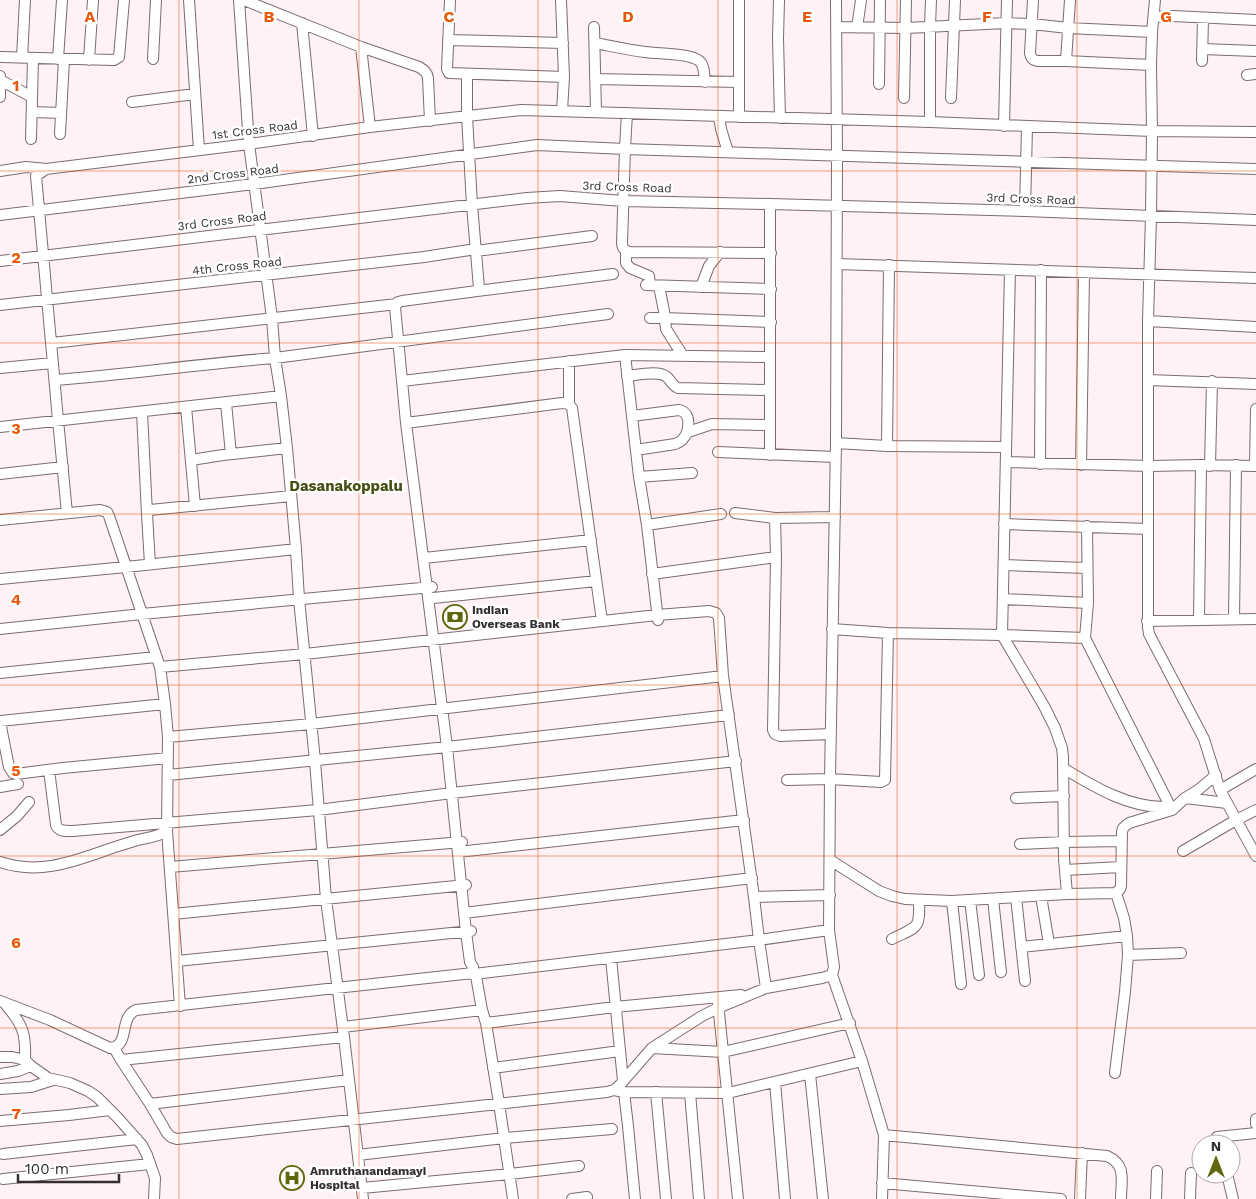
<svg xmlns="http://www.w3.org/2000/svg" width="1256" height="1199" font-family="'Work Sans',sans-serif">
  <rect width="100%" height="100%" fill="#fff1f6"/>
  <g fill="none" stroke-linecap="round" stroke-linejoin="round">
    <defs>
      <path id="minor" d="M189,0L199,150
        M239,0L249,144L272,318L275,358L281,396L287,448L296,549L299,599L315,761L326,899L344,1037L363,1199
        M244,0L361,47L419,67C424,70 427,72 428,78L430,121
        M450,0L447,69L449,73L564,77
        M561,0L564,77L562,111
        M779,0L778,38L780,118
        M1033,0L1030,53C1031,58 1032,60 1038,61H1066L1151,65
        M1155,0L1152,32L1151,65L1152,131L1151,216L1148,321V627L1149,634L1204,739L1220,790L1256,856
        M1154,17L1173,16L1256,20
        M302,23L313,136
        M594,27L596,112
        M836,27L906,28L1006,23L1032,24L1068,28L1152,32
        M857,28L861,0
        M448,40L563,43
        M595,43C611,46 628,50 645,52C659,54 687,53 698,60C705,64 704,75 705,82
        M361,47L370,127
        M1202,49L1256,51
        M0,57L114,60L119,57L124,0
        M22,58L25,0
        M58,59L62,0
        M153,59L156,0
        M89,60L93,0
        M1066,61L1070,0
        M1202,61L1203,18
        M1247,75L1256,74
        M0,76V97
        M596,79L739,82
        M0,80L32,97
        M879,84L880,0
        M904,98L906,0
        M951,98L955,0
        M132,102L195,94
        M32,112L61,113
        M627,113L625,149L622,243C622,248 624,250 629,252L771,253
        M719,116L721,129L728,152
        M739,117V0
        M930,122V26L931,0
        M1004,126L1007,0
        M60,134L64,59
        M31,139L33,58
        M46,169L36,176L58,420L67,513
        M0,171L26,167L46,169L249,144L370,127L521,110L930,122L1152,131L1256,132
        M1025,211L1027,126
        M0,215L254,184L537,145L625,149L1256,169
        M476,251L592,236
        M626,251V263L630,268L649,276L650,285
        M0,261L527,198L560,196L623,201L770,204L1025,211L1256,220
        M837,264L1256,278
        M1010,270L1002,635L1044,706L1055,728L1062,748L1063,757L1064,859L1067,894
        M646,285L771,289
        M659,286L664,311L666,329L683,356
        M701,287L709,266L720,252
        M477,291L613,274
        M396,304L395,307L406,423L447,747L466,932L470,962L473,967V973
        M396,304L398,302L402,301L477,291L479,288L472,205L467,116V74
        M0,305L424,257L476,249
        M650,318H664L771,322
        M1148,321L1256,327
        M52,343L397,304
        M625,355L639,477L647,525
        M569,361V405
        M0,368L53,363
        M627,376C638,375 659,370 667,377C671,381 673,386 678,388L769,390
        M55,380C128,374 201,364 275,358L608,314
        M1148,380L1256,384
        M402,381L625,355L769,357
        M226,403L231,454
        M186,407L195,506
        M142,412L147,514
        M632,416L679,410C693,413 689,433 682,440C680,442 677,443 675,444L636,450
        M406,423L562,403C567,403 569,404 572,408L602,621
        M0,427L281,396
        M688,432L712,424L769,425
        M836,443L887,446L1006,447
        M887,446L889,265
        M718,452L835,457
        M770,455V204
        M191,460L223,455L287,448
        M1006,462L1149,466L1201,465L1256,466
        M1040,464L1041,270
        M1081,465L1084,273
        M1210,466L1212,381
        M1255,466L1256,409
        M0,474L63,467
        M639,477L692,473
        M735,513L775,518L835,517
        M775,518L776,557L773,730L775,734L780,736L831,734
        M0,520L100,510L107,512L109,516L160,667L165,704L168,737L167,831L180,1006
        M1004,524L1148,529
        M1087,526L1088,603L1085,638L1172,810
        M424,558L591,540
        M150,564L147,514L150,510L291,496
        M1004,565L1087,568
        M652,574L776,557
        M0,579L126,567L296,549
        M433,598L596,581
        M1003,599L1088,603
        M1199,619L1201,465
        M1234,619L1236,465
        M658,620L647,525L721,514
        M1147,621L1256,619
        M0,629L142,614L432,587
        M832,629L888,633L1002,635L1085,638
        M160,667L305,654L657,615L709,611L716,613L719,618L723,676L754,897L759,940L766,988
        M0,673L156,657
        M0,721L165,704
        M0,722L9,767L13,773L16,774L63,768L168,758
        M168,737L311,724L723,676
        M1063,768C1094,787 1131,809 1168,807
        M49,770L56,825C59,832 66,831 73,831L318,810L452,793L736,761
        M168,775L447,747L729,715
        M787,780L830,779L881,782L885,780L888,633
        M0,787L18,784
        M1220,790L1256,769
        M1016,798L1064,796
        M1185,798L1227,803
        M0,830L17,816L29,802
        M1020,844L1064,842L1122,841
        M1183,851L1236,820L1256,810
        M458,852L744,820
        M830,860L879,891L892,896L905,899L952,901L1067,894L1116,893L1120,889L1121,886L1122,832L1123,828L1129,823L1172,810L1185,798L1198,790L1216,775
        M0,862C47,878 86,855 131,842C143,838 156,838 167,831
        M170,867L462,842
        M1065,870L1121,867
        M1041,896L1049,944
        M754,897L830,895
        M1016,897L1025,981
        M993,899L1001,972
        M970,900L979,975
        M952,901L961,984
        M464,913L752,878
        M173,914L466,885
        M892,939C918,926 920,930 919,900
        M1021,947L1127,936
        M1128,955L1181,953
        M611,958L623,1081
        M177,961L471,931
        M474,974L759,940L829,930
        M832,975L862,1061L884,1135L882,1199
        M0,1001L50,1020L110,1048C131,1046 118,1018 136,1010L473,973L476,976L482,1010L486,1023L499,1103L513,1199
        M718,1003L738,1199
        M6,1005C23,1025 26,1033 25,1060
        M486,1023L615,1007L741,995
        M343,1027L482,1010
        M114,1048L121,1060L150,1104L167,1133L171,1137L177,1139L607,1092L614,1090L618,1087L652,1048L702,1016L718,1008L766,988L822,978L832,975L834,967L829,930L830,779L836,443L837,155L836,0
        M652,1048L723,1052L850,1023
        M0,1057H12L25,1060L31,1066L48,1078L70,1083L88,1091L97,1097L117,1117L142,1145L147,1155L155,1178L154,1199
        M121,1060L344,1037
        M493,1068L620,1051
        M1115,1073L1125,992L1128,955L1127,936L1124,918L1116,893
        M0,1074L18,1071L31,1066
        M810,1074L823,1199
        M775,1082L785,1199
        M0,1089L31,1087L53,1080
        M614,1090L624,1092L728,1093L862,1061
        M624,1092L628,1126L635,1199
        M656,1092L666,1199
        M690,1093L699,1199
        M150,1104L349,1080
        M1256,1119V1124
        M0,1121L69,1115L110,1110
        M884,1135L1107,1156C1127,1165 1121,1180 1121,1199
        M1219,1144L1217,1137L1256,1133
        M3,1154L137,1139
        M358,1155L504,1138L612,1129
        M1227,1174L1233,1199
        M3,1179L150,1164
        M882,1183L1061,1199
        M362,1188L510,1174L579,1166
        M572,1199L587,1197
        M1080,1199L1082,1153
        M1156,1199L1157,1171
        M1190,1199L1191,1173"/>
    </defs>
    <use href="#minor" stroke="#7b6c72" stroke-width="12"/>
    <use href="#minor" stroke="#fff" stroke-width="10"/>
  </g>
  <path fill="none" stroke="#e8590c" stroke-width="1" stroke-opacity="0.55" d="M179,0V1199M359,0V1199M538,0V1199M718,0V1199M897,0V1199M1077,0V1199M0,171H1256M0,343H1256M0,514H1256M0,685H1256M0,856H1256M0,1028H1256"/>
  <defs>
    <symbol id="bank-ring" viewBox="-11 -11 22 22"><circle r="9.5" fill="#fff" stroke="#5e680b" stroke-width="1.5"/><path d="M-6-4H6V4H-6ZM0-2.3a2.3 2.3 0 1 0 0 4.6a2.3 2.3 0 1 0 0-4.6Z" fill="#5e680b"/></symbol>
    <symbol id="hospital-ring" viewBox="-11 -11 22 22"><circle r="9.5" fill="#fff" stroke="#5e680b" stroke-width="1.5"/><path d="M-5-5h3v3.5h4V-5h3V5h-3V1.5h-4V5h-3Z" fill="#5e680b"/></symbol>
  </defs>
  <g fill-rule="evenodd">
    <use href="#bank-ring" x="441" y="603" width="28" height="28"/>
    <use href="#hospital-ring" x="278" y="1164" width="28" height="28"/>
  </g>
  <g text-anchor="middle" dominant-baseline="central" stroke-width="5" stroke-linejoin="round" paint-order="stroke">
    <g font-size="12" fill="#342e30" stroke="#fff">
      <text transform="translate(255 130) rotate(-7)">1st Cross Road</text>
      <text transform="translate(233 174) rotate(-7)">2nd Cross Road</text>
      <text transform="translate(627 187) rotate(2)">3rd Cross Road</text>
      <text transform="translate(1031 199) rotate(2)">3rd Cross Road</text>
      <text transform="translate(222 221) rotate(-7)">3rd Cross Road</text>
      <text transform="translate(237 266) rotate(-6)">4th Cross Road</text>
    </g>
    <g font-size="12" font-weight="bold" fill="#342e30" stroke="#fff" text-anchor="start">
      <text x="472" y="610">Indian<tspan x="472" dy="14">Overseas Bank</tspan></text>
      <text x="310" y="1171">Amruthanandamayi<tspan x="310" dy="14">Hospital</tspan></text>
    </g>
    <g font-size="15" font-weight="bold" fill="#484f15" stroke="#fff">
      <text x="346" y="486">Dasanakoppalu</text>
    </g>
  </g>
  <g font-size="16" text-anchor="middle" font-weight="bold" fill="#e8590c" stroke="#fff" stroke-width="5" stroke-linejoin="round" paint-order="stroke">
    <text x="90" y="22">A</text>
    <text x="269" y="22">B</text>
    <text x="449" y="22">C</text>
    <text x="628" y="22">D</text>
    <text x="807" y="22">E</text>
    <text x="987" y="22">F</text>
    <text x="1166" y="22">G</text>
    <text x="16" y="91">1</text>
    <text x="16" y="263">2</text>
    <text x="16" y="434">3</text>
    <text x="16" y="605">4</text>
    <text x="16" y="776">5</text>
    <text x="16" y="948">6</text>
    <text x="16" y="1119">7</text>
  </g>
  <g transform="translate(1216 1159)"><circle r="24" fill="#ffffff" stroke="#aeabac"/>
  <path d="M0-4L9 19L0 12L-9 19Z" fill="#5e680b"/>
  <text y="-8" font-size="14" font-weight="bold" text-anchor="middle" fill="#342e30">N</text>
  </g>
  <path d="M18 1174v8h101v-8" fill="none" stroke="#342e30" stroke-width="2.5"/>
  <text x="25" y="1174" font-size="15" fill="#342e30" stroke="#ffffff" stroke-width="4" paint-order="stroke">100 m</text>
</svg>
